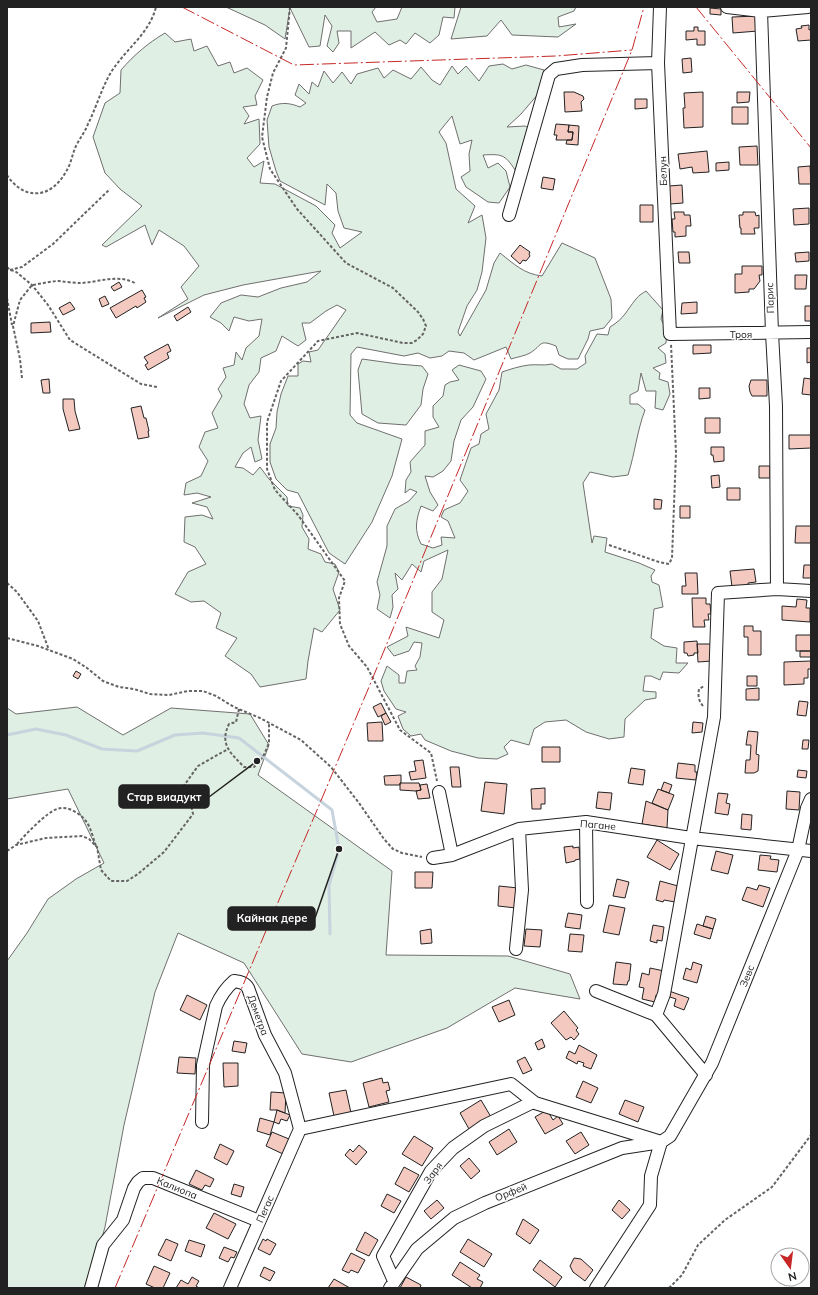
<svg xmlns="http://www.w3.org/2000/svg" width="818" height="1295" font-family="Mulish,sans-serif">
  <rect width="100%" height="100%" fill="#fff"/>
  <path fill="#e0efe3" stroke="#6f6f6f" d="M226,7H376L372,12L377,22L397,19L402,7H455L454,18L443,17L439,35L430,43L415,33L406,44L400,40L389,45L375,32L351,48V31H337L339,43L333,52L327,46L332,26L325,15L320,46L309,47L290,8L285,39L265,25Z
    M461,7H576L574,11L558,17L559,27L576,24L558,37L512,35L501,20L487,36L451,39Z
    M165,33L175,42L191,39L194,51L207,46L218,66L230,62L234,73L247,68L263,80L255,96L257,105L243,107L249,116L244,124L259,119L260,144L247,158L254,167L264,161L260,183L275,184L316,206L335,225L332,233L340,248L362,232L344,228L338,211L336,193L327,184L325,205L280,181L276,171L269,147L267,120L272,106C282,102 290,103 300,107L306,103L295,95L299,84L309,94L312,82L318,87L324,71L333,83L342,72L351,84L357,74L378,68L384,78L393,70L411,79L421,67L432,80L440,85L452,66L458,74L466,66L479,81L489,66L503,64L512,69L526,65L544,70L539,93L521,114L507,127L525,126L533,130L515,170C505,154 501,154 483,155L488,168L498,163L506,171L510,187L499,203L488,202L466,187L461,177L470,171L469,154L472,140L460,144L452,116L439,132L446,143L456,189L475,206L468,223L482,215L486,238L482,272L477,290L467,306L458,332L460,336L486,290L494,263L500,253C514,264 524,274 542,276L562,243L595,258L611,299L612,318L604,328L590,331L588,339L578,359H568L559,355L556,346C538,339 543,345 530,353C525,356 517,357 511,359L506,347L474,360L464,353L449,351L442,356L430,358L418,353L404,356L357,347L351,354L350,415L357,423L402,439L392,476L372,522L345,564L329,553L298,493L287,490L276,479L270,462V444L276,428L277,412L281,394L288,376H298V364L303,361L311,362L309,352L318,350L346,310L337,305L326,311L310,323H302L306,340L298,346L282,336L276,351L261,358L259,372L249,385L244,404L250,418L261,416L258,440L262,459L255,462L251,447L243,453L235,467L243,468L253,475L260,467L269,479L287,497L288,506L300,508L303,515L302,527L309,539L308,549L321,554L325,562L335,564L339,572L333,589L340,610L322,632L314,628L308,661L306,679L260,687L251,674L225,656L237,638L216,628L221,613L204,601L191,602L175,594L188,572L206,564L195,547L184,542L185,517L202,515L213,519L207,507L192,503L211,497L197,493L184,495L186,483L201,476L208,461L199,447L205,432L218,428L212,413L222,396L218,389L226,377L223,368L234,365L236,352L242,360L246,348L259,336L262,319L249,321L234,317L229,331L221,323L210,317L221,303L241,295L258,297L281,288L307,282L321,271L243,285L204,295L158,318L188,299L181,287L199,266L184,246L159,230L152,245L145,225L106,247L102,245L142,206L120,189L105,173L93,137L105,103L120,93L121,70C134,55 148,43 165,33Z
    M646,291L663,310L661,319L667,331L666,343L658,348L665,354L666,363L653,368L660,373L659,379L668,382L670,394L663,410L655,408L656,391H646L641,373L638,391L630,395V404H638L645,410C637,431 635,453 628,475L613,477L590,472L583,483L592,543L594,536L607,538L605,552L639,563L655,570L651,576L652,582L659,585L663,607L654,609L651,638L664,646L677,648L676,663H688L679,673L663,672L660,680L651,676H645L643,691L656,692V698L645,700L625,719L624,737L609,739L586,732L566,720L545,722L534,729L529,745L511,740L504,747L508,754L497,759L478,758L451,751L425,740L421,734L411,736L403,729L398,716L406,712L396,709L384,691L381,681L387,666L399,675V683H405L407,671L417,670L415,666L420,657L422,643L414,642L409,651L394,656L387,647L408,636L406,627L439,638L444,620L432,612V592L442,579L448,550L424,561L421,572L412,564L402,580L395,573L398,589L392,595L393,607L390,618L377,609L380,595L377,582L387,546V526L395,509L409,501L417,492L410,489L405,493L406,480L411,472L410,462L425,445V431L439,427L433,417V406L443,396L445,385L450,382L459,380L452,370L459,365L481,371L486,379L473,407L461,420L454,441L451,461L443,471L433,477L425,476L430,492L438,505L433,511L421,506C416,520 414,530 421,544L433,548L442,545L441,537L455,538L448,521L441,517L444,510L460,503L468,491L460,480L471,448L479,444L481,434L489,429L486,414L499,390L502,372C511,369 520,366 529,365C537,364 543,366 552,364L561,369H577L586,363L585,356L597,334L608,335L610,327C625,318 626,311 636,299C639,295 643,293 646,291Z
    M362,359L398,364L422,366L428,374L423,389L421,405L406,425L378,423L362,414L358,370Z
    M77,707L123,735L171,708L250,714L269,745L258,775L392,871L386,955L508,956L570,974L580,999L515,988L447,1028L351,1062L302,1054L244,963L178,933L155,992L124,1125L105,1227L88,1288H7V961L27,933L48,899L76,879L104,863L68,789L7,799V708L16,714Z"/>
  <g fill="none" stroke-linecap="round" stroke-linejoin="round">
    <path stroke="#c7d3dd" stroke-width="3" d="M7,735L36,729L66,735L102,749L137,751L175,735L203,733L239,738L332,810L339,849L329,886L330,934"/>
  </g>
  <path fill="#f3c9c0" stroke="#222" d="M710,8L721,9V15L710,14Z
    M757,16L758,31L733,33L732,17Z
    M809,25V30L811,29V40L798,41L796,29L802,28L801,26Z
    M694,27H698V31H705V45H697V39L686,40V31H694Z
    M691,58L692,72L683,73L682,59Z
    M564,92H574L583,96L584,99L581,102L582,111L565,112Z
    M703,92V127L684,128L683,108H685L684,93Z
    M737,92H750L749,102L737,103Z
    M635,99H647V108L635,109Z
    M732,107H748V124H732Z
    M556,124L569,125L568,132H573L572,140H556L557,135H554Z
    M569,125L579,126L578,145L566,144L567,140H572L573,132H568Z
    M757,146L758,165H740L739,147Z
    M707,151L709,172L693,173L692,167L680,169L678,154Z
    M729,162V170L716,171V163Z
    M810,166L811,184H799L798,167Z
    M543,177L555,179L553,190L541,188Z
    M682,185L683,203L670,204L669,186Z
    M640,205H653V222H640Z
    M809,208V224L794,225L793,209Z
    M674,212H684V215H690L691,226H686V236L675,237V232H673L672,219H675Z
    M743,212H755L756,216L759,215V228H754L755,234H741V228H740L739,215H743Z
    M520,245L530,252L529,254L530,256L526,261L523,260L520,264L511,256Z
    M678,252H689L690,263H679Z
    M809,252V261L796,262L795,253Z
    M742,266H762V275H759L760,281L754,289H749V292L735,293V274H742Z
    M795,275H807L806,289H795Z
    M119,282L122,287L114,291L111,287Z
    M142,290L146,297L144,298L146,302L137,308L136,306L116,318L110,308Z
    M105,296L109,304L102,307L99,299Z
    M70,302L75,309L63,315L59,308Z
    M697,302V313L681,314L682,303Z
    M805,306H811V321H805Z
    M188,307L191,312L177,321L174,316Z
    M50,322L51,332L31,333V323Z
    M168,344L171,351L167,353L169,358L148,370L145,365L148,363L144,357Z
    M693,345H711V353L693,354Z
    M807,348H811V362L807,363Z
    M811,377V395L802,394L804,378L811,379Z
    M49,379L50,393H43L41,380Z
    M751,380H767V396H752L750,392L749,386Z
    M699,388H710V398L699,399Z
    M63,399H74L75,411L80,429L69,431L63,409Z
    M141,406L144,418H146L149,431H148L149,437L138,439L131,408Z
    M705,418H720V433H705Z
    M789,435H811V448L789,449Z
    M711,447H724V461L714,462L713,455H711Z
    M759,466H770V478H759Z
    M719,475L720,487L712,488L711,476Z
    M727,488H740V500H727Z
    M654,499L662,500L661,509H654Z
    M680,506H690V518H680Z
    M796,526H811V543H795Z
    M804,565H811V578H803Z
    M754,569L756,582L748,583V585L732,587L730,571Z
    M685,573H697L698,594H682V586H686Z
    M692,598H706V604H710L711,614H708L709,620H704L705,627H693Z
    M797,599L807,600L806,608H810V622L782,620V606L796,607Z
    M744,626H753V631H761V655H748V637H744Z
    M796,635H811V651H796Z
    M697,641L698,653H694V655L688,656L687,653H684V642Z
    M697,644H712V661L698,662Z
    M800,651H811V657H800Z
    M811,661V669H808V678H804V684L784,685V662Z
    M76,671L81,674L78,679L73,676Z
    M747,676H757V686H747Z
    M759,688V700H746V689Z
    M799,701L808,702L806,716L797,715Z
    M381,703L386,713L378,717L373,707Z
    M386,713L391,722L385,725L381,716Z
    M382,722L383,741H368L367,723Z
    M693,722L703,723L702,732L692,733Z
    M748,731L758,732L756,754L759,755L758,771L754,773H745L746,760H750L751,745H746Z
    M803,740H809L808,749H802Z
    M542,747H560V762H542Z
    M423,760L426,778L411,780L409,772L416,771L414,761Z
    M678,763L695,765V772H697L696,780L676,778Z
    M450,767H459L461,787H452Z
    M631,768L645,770L643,785L628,783Z
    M798,770L807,771L806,778L797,777Z
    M401,775V783H400V785H385L384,776Z
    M485,782L507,784L504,814L481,811Z
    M664,782L672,785L669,793L661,790Z
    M400,783H419L421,790L416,791L400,790Z
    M427,784L430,798L418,799L416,791L421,790L420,785Z
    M545,788V804H541V809H532L531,789Z
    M658,789L674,795L668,810L652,803Z
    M787,791L800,792L799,810L786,809Z
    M598,792L612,793L610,810L596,808Z
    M718,793L728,794L726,803L730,804L728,815L715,813Z
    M646,801L668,810L667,828L642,824Z
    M742,814L752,815L751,830L741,829Z
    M657,840L679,854L670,870L647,857Z
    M573,846V848L579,847L580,859L575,860V861L566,863L564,847Z
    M716,851L733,855L728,874L711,870Z
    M760,855L771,856L770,859L779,860L777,872L758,870Z
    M415,872H433L432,888H415Z
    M617,879L629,882L625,898L613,896Z
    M660,881L678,886L675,902L664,900L663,902L656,900Z
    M759,885L770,888L763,907L742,900L747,887L757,890Z
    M499,886L518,888L516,908L498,906Z
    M609,905L625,908L619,935L603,932Z
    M568,913L582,915L580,929L565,927Z
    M706,916L716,919L713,929L703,926Z
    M697,924L713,929L710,939L694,934Z
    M653,925L664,927L662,941L657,940V943L650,941Z
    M431,929L432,943L421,944L420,931Z
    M526,929L542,930L540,947L524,946Z
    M570,934L584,935L582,952L568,951Z
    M616,962L631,964L629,981H628L627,985L613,984Z
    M693,962L702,965L697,983L683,979L686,968L691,970Z
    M650,968L664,971L658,996L656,995L655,1002L642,999L644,988L639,987L642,973L649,975Z
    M669,991L689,998L684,1010L674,1006L676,999L667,996Z
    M187,995L207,1005L200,1020L180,1010Z
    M509,1000L515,1015L499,1022L492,1007Z
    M564,1011L578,1028L576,1030L579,1034L574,1040L571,1037L566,1040L551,1023Z
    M542,1039L545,1047L538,1050L535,1043Z
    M234,1041L247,1043L245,1053L232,1051Z
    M579,1045L597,1055L591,1069L583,1066L584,1063L578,1061L577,1064L566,1058L569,1051L575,1054Z
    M179,1057L196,1058L195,1074L177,1073Z
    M525,1057L532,1070L523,1074L517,1061Z
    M223,1063H238V1086L224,1087Z
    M382,1078L383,1083L388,1082L390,1090L386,1091L389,1102L369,1107L363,1083Z
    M583,1081L598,1088L591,1103L576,1097Z
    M346,1090L351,1113L334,1116L329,1093Z
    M271,1092L286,1093L285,1113L277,1110H270Z
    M481,1100L491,1117L469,1129L460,1113Z
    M625,1100L644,1107L638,1122L619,1114Z
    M277,1110L290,1115L287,1121L281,1119L279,1124L274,1122Z
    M547,1110L553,1120L558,1116L563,1124L545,1134L535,1117Z
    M260,1118L274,1122L270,1135L257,1131Z
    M509,1129L517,1142L497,1155L489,1142Z
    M272,1132L289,1139L283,1154L266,1146Z
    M581,1132L589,1145L575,1154L566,1141Z
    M414,1136L433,1148L422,1166L402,1154Z
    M220,1144L234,1151L227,1165L214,1158Z
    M359,1145L367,1152L356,1165L345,1155L350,1149L353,1152Z
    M469,1158L480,1171L471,1179L460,1166Z
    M404,1167L419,1175L409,1192L395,1184Z
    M196,1170L214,1179L210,1187L205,1185L202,1190L189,1184Z
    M234,1184L244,1187L241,1197L231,1194Z
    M387,1194L401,1201L394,1213L381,1206Z
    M437,1200L444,1208L431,1219L424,1211Z
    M619,1200L630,1210L622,1219L612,1210Z
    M214,1213L236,1224L228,1239L206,1228Z
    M523,1219L539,1230L530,1244L516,1234Z
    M365,1232L378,1240L369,1256L356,1250Z
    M166,1239L178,1244L171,1261L158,1255Z
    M263,1239L266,1241L267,1239L276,1244L270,1255L258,1249Z
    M468,1239L492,1254L484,1267L460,1252Z
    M189,1240L205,1245L201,1257L185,1251Z
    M224,1247L237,1252L234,1258L231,1257L228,1262L219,1258Z
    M351,1253L365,1260L358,1273L351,1270L349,1273L342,1270Z
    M574,1258L581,1259L593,1270L585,1281L573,1272L570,1266Z
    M540,1260L562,1277L555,1287L533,1270Z
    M460,1262L480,1275L477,1279L483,1282L480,1288H472L452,1275Z
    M154,1266L170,1273L163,1288H155L146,1284Z
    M264,1267L275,1272L270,1281L260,1276Z
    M192,1277L199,1281L196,1286L199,1288H176L181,1280L188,1284Z
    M406,1277L421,1285L420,1288H400Z
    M334,1279L350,1288H328Z"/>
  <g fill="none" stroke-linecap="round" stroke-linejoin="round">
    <defs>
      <path id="minor" d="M660,7L658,63L670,334L811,332
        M727,7L761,11L808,7
        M763,7L761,11L772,333L776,406L777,589
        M509,215L549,75L556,69L582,65L658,63
        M439,792L452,855L519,829L586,822L691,838L811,851
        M586,822L587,902
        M433,858L452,855
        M516,949L522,890L519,829
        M596,991L656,1015
        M706,1075L656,1015L664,994L714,717L718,593L777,589L811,591
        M202,1122L203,1065L216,1006C220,997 227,987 234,981C241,982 245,983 248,988L265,1035L285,1073L300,1129
        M300,1129L511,1084L535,1103L658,1141
        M394,1281L383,1256L431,1171L453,1148L484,1126L533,1102
        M91,1288L103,1245L123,1220L134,1188L138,1182L143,1178H153L259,1221
        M230,1288L300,1129
        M390,1288L417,1249L454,1218L485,1203L622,1148L661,1142L670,1136L712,1063L798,850L807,808L811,799
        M596,1288L650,1205L651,1176L661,1142"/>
    </defs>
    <use href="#minor" stroke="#222" stroke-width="14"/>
    <path stroke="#646464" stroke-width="2" stroke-dasharray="3 2" stroke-linecap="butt" d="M290,7L286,48L273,73L267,97L262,137L270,169L297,209L346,263L393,288L418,312L423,319L426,326L423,334L417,340L412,343H403L357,333L318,341L281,381L267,422V469L275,490L298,515L345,581L339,598L340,624L349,646L367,667L400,730L431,753L437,781
      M7,175C11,182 19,189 27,192C47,198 61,183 69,166C72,159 73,152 76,146C80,138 85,132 88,124C96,108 101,90 110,74C124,50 149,35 156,7
      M7,267L10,270L15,271L32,285L48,305L70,340L141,384L157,387
      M10,270L22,267L53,244L110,189
      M7,298L12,325
      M22,378L20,359L13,326L20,300L32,285C41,284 50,281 59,281C66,282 74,283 81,283C99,282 118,274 135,283
      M609,545L659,562L669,564L672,558L676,453L671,344
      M7,583L17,592L38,621L49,650
      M7,638L38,646L73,659L87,668L103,681L119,687L134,689L150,694L169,695L188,691H203L216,696L234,707L260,718L301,740L331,767L359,803L384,839L393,849L402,853L422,857
      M703,706C698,700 698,695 699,689L704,686
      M239,709L236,722L229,724C219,745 231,753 244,767H254L263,757L269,743V723
      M17,844C25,835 47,812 57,809C67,805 79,813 85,820C91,827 93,838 96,846
      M7,851L16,845L46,838L82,836L89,839L97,847L101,870L111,881H127L138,874L164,852L193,814L190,800L183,787L198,766L228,749
      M669,1288L682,1275L698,1245L725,1220L772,1187L811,1135"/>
    <use href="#minor" stroke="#fff" stroke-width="12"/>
    <path stroke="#c62828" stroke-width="1" stroke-dasharray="14 3 2 3" stroke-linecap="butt" d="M182,7L294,65L556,56L632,50
      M696,7L811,148
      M115,1288L369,687L632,50L644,7"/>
  </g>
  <g text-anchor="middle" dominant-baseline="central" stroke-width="3" stroke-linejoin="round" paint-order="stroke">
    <g font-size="10" fill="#222" stroke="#fff">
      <text transform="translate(663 171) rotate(-92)">Белун</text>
      <text transform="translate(770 298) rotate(-92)">Парис</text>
      <text x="741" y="334">Троя</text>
      <text transform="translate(598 825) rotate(5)">Пагане</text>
      <text transform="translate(747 976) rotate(-68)">Зевс</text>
      <text transform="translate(258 1015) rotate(70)">Деметра</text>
      <text transform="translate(433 1173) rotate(-53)">Заря</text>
      <text transform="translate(177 1188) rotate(22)">Калиопа</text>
      <text transform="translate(511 1192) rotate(-22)">Орфей</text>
      <text transform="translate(265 1209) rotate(-66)">Пегас</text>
    </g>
  </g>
  <path fill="none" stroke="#222" stroke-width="1.5" d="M257 761L209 797M339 849L315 918"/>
  <g fill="#222" stroke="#fff" stroke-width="1.5">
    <circle cx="257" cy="761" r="4"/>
    <circle cx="339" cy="849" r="4"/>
  </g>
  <g fill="#222" stroke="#222" stroke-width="1.5">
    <rect x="119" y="785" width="90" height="23" rx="4"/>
    <rect x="228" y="907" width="87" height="23" rx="4"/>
  </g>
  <g font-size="11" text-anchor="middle" font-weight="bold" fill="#fff">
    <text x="164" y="801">Стар виадукт</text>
    <text x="272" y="922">Кайнак дере</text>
  </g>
  <rect width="818" height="1295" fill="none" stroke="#222222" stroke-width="16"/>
  <g transform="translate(790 1267) rotate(166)"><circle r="19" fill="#ffffff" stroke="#a7a7a7"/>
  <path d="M0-3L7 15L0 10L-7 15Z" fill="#c62828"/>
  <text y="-6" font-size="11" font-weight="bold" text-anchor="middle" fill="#222222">N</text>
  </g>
</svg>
